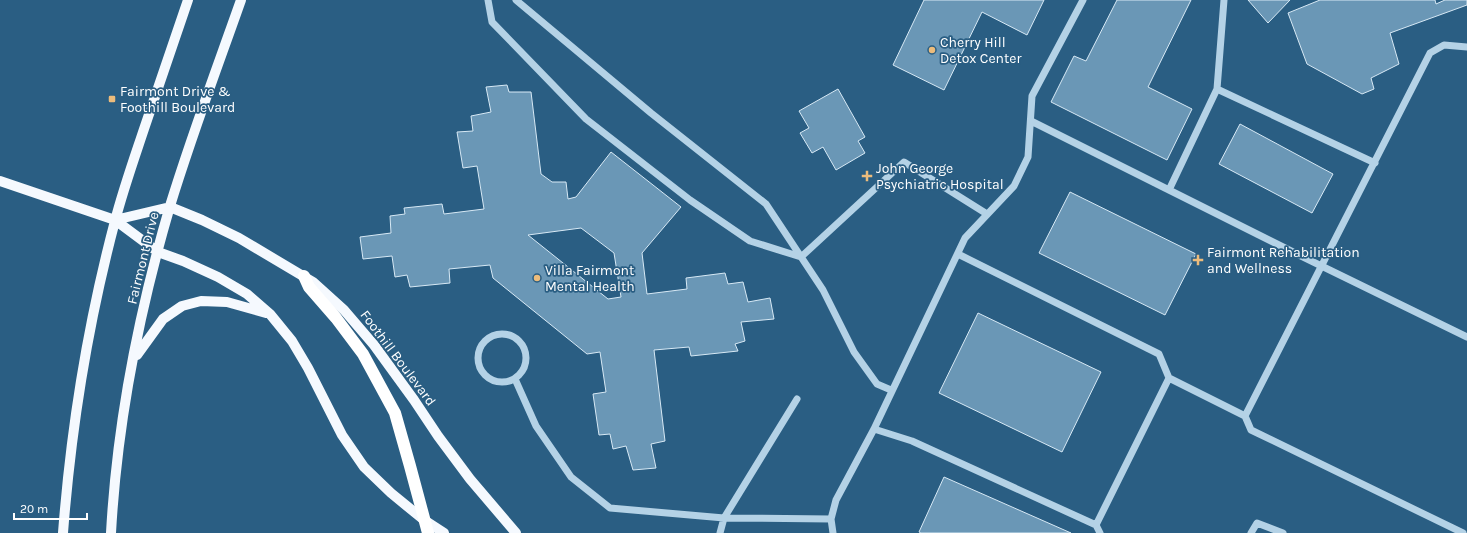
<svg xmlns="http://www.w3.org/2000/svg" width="1467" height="533" font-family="Karla,sans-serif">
  <rect width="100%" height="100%" fill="#2a5e83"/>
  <path fill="#6a97b6" stroke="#d7e9f5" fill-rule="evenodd" d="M924,0H1044L1027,35L982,12L944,90L893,65Z
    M1117,0H1191L1148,87L1192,109L1167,160L1051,102L1074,56L1086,61Z
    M1248,0H1290L1268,23Z
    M1320,0H1435L1436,4L1445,0H1467V5L1390,33L1399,64L1371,78L1374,89L1362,94L1307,64L1288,13Z
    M507,85L509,92H531L541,174L552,182H566L568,199L576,197L611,152L681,207L642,253L647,294L687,289L686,278L725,273L728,284L743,282L748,302L770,298L774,319L741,322L745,341L735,344L738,351L691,356L689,347L654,350L665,441L651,444L656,468L633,470L626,446L613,449L610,434L599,435L593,394L606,392L600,352L587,354L493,278L490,265L449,269L450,283L410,287L407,275L395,277L392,256L363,259L360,237L391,233L390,216L405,214L404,208L442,204L444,214L484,209L477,166L463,168L457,132L473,131L471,116L491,112L486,87ZM581,228L614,253L621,297L608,299L528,235Z
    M838,89L865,137L858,141L865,153L836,170L823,147L812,153L800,133L809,128L799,111Z
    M1240,124L1333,174L1312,213L1219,164Z
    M1070,192L1196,254L1165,315L1039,253Z
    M978,313L1101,372L1062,452L939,393Z
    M944,477L1071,533H921L919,532Z"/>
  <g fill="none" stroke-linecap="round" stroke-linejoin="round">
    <path stroke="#b4d2e6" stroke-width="7" d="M488,0L492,22L586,119L690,200L750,241L801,257L904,162L987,214
      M516,0L651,113L766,204L823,290L854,352L877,384L891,390
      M1217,89L1375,163
      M1031,121L1297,254L1467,337
      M1169,190L1217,89L1224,0
      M958,254L1159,354L1169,378L1245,416L1251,430L1463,533
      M478 358a24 24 0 1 1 48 0a24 24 0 1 1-48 0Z
      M515,379L536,426L571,477L610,508L724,518L831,519
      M1245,416L1430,53L1444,45L1467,47
      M874,429L912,441L1096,525L1100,533
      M1096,525L1169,378
      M720,533L724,518L797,399
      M833,533L831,519L836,500L874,429L965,238L1014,186L1028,157L1032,96L1083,0
      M1251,533L1257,523L1283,533"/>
    <path stroke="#f5f9fe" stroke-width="10" d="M0,181L115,220L158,252L183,261L218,277L247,294L270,314L292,341L308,368L342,435L364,467L391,493L424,520L444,533
      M115,220L170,207L202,220L239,238L313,282L344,310L374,345L414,400L438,436L470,479L516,533
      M137,355L163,319L182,306L201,301L227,302L266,313
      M63,533C71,428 88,323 115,221C123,190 134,159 144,129C159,86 173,43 188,0
      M111,533C117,423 139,312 170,206C191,137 217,68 241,0"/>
    <path stroke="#fff" stroke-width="12" d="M304,276L309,287L336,318L363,354L395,413L410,466L428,533"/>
  </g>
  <g fill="#ecbc7c" stroke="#2a5e83" stroke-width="1.5">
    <circle cx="932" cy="50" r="4"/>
    <rect x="108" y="95" width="8" height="8" rx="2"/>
    <path d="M865 170h4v4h4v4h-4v4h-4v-4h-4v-4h4z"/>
    <path d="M1196 254h4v4h4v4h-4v4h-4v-4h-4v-4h4z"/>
    <circle cx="537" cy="278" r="4"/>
  </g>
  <g text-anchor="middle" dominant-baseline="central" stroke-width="3.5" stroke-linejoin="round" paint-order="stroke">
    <g font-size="14" fill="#fff" stroke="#2a5e83" text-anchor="start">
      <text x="940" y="42">Cherry Hill<tspan x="940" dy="16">Detox Center</tspan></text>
      <text x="120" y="91">Fairmont Drive &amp;<tspan x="120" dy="16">Foothill Boulevard</tspan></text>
      <text x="876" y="168">John George<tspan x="876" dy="16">Psychiatric Hospital</tspan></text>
      <text x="1207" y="252">Fairmont Rehabilitation<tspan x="1207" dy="16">and Wellness</tspan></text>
      <text x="545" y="270">Villa Fairmont<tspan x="545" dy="16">Mental Health</tspan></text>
    </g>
    <g font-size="14" fill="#fff" stroke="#2a5e83">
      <text transform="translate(143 258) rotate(-76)">Fairmont Drive</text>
      <text transform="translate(398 358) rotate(53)">Foothill Boulevard</text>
    </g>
  </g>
  <path d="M14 513v6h73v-6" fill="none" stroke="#ffffff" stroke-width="2"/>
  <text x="20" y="513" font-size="12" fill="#ffffff" stroke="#2a5e83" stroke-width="3" paint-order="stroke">20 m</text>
</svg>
